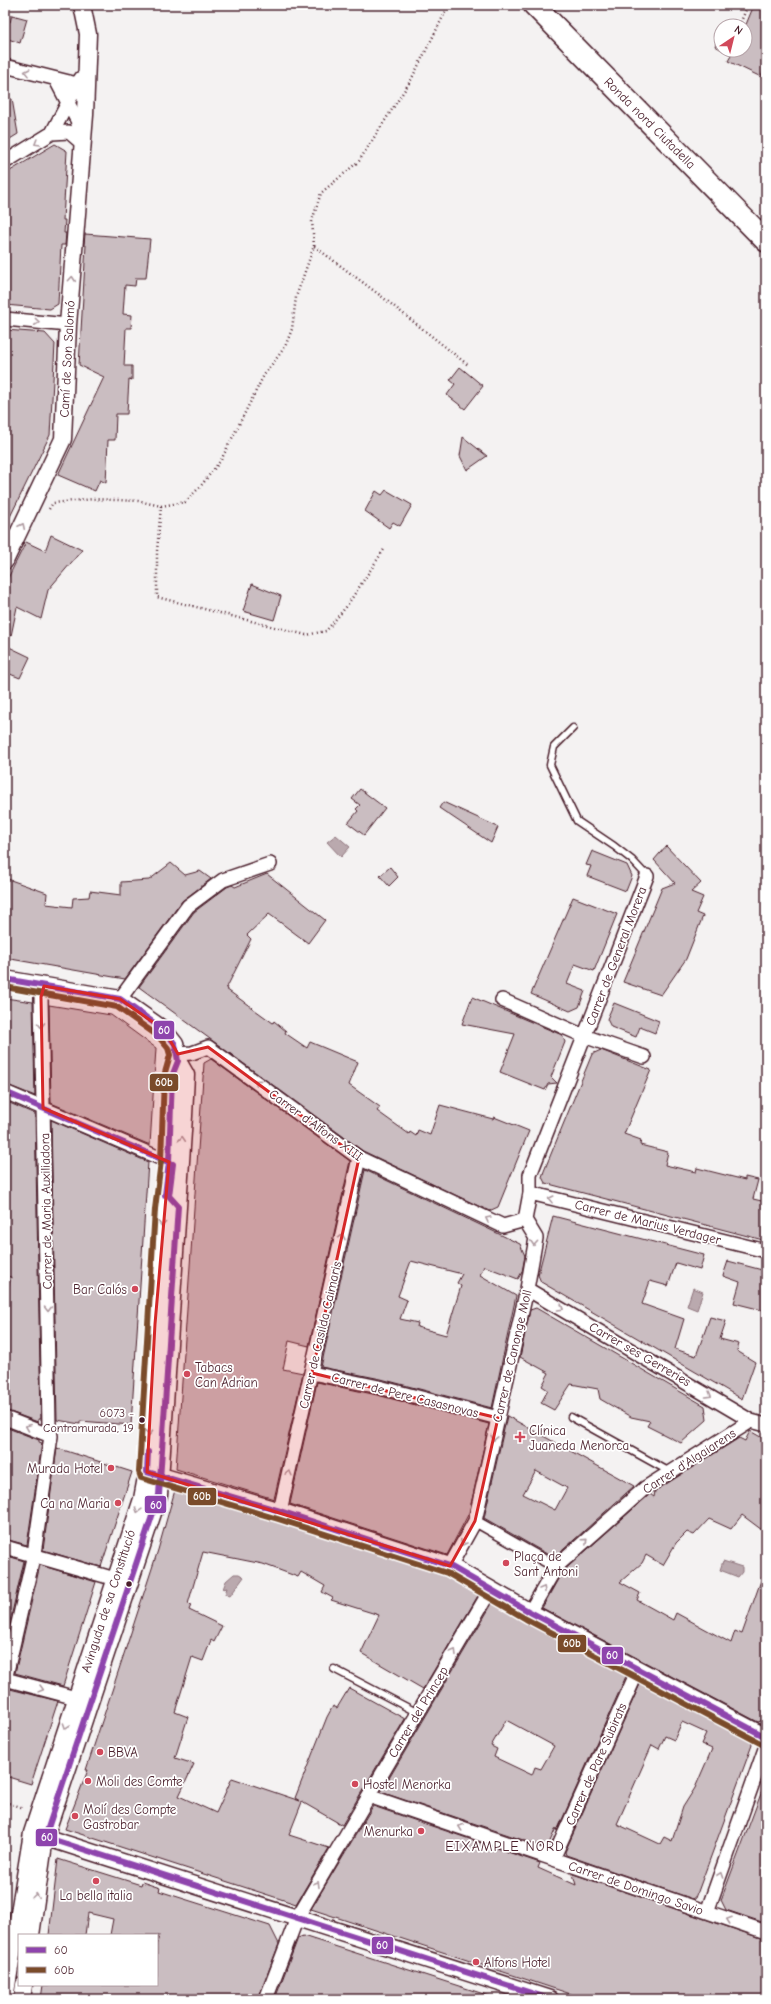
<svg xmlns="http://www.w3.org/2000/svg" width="771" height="2004" font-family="'Comic Neue',sans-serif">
  <rect width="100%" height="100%" fill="#f4f2f2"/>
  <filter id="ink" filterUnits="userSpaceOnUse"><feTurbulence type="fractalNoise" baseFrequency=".025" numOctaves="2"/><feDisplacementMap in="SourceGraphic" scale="8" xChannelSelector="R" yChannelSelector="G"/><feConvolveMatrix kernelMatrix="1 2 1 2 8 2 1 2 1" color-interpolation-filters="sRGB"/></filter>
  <g filter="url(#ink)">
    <path fill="#baa9ae" stroke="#8d727a" d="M336,835L350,847L341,857L327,842Z
      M693,1288L703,1292L697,1310L687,1306Z
      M723,1561L742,1567V1572L738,1577L720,1570Z
      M234,1574H239L244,1577L230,1596L225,1594L227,1588L223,1589L226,1581Z"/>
    <path fill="#cabdc1" stroke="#4a1f2b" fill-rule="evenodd" d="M754,5H766V66L761,77L728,61L732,54L723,50H745V27Z
      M12,15L27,19L20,43L5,38V21L10,22Z
      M721,31V49L715,46Z
      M5,99H12L18,134L5,142Z
      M55,144L67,151L63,220H65L64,233H66L65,245H61L58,304L50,309L5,305V174Z
      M85,234L150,239L146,278H136L135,286L125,285L123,314L132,315L131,328H126L124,366H132V380L129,379L127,414H116L115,440H108L106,483L100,480L95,491L58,475L104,377L79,365L86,245H84Z
      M5,330L45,333L55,344L50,435L5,527Z
      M460,367L483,386L465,409L447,395L455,384L450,380Z
      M463,437L487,456L467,470L460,456Z
      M386,490L412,505L400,526L393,522L389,528L365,511L376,491L382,495Z
      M51,535L82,550L48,590L41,619L17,607L11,636H5V584L26,542L45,551Z
      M252,584L281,596L274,620L243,611Z
      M5,645L30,657L20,678L5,672Z
      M360,789L385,808L364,835L348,823L358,811L356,809L360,805L352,799Z
      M443,802L498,827L491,843L439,808Z
      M666,846L701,883L691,892L703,897L696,913L703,916L686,959L661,995L623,982L662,888L675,883L654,860Z
      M592,851L627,865L632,876L626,891L587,876L591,866L586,865Z
      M171,863L185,875L200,871L211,879L182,901L125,979L5,958V878L47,893L46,904L72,907L73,898L89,897L90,891L121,895V882L149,880Z
      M390,867L398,877L389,886L380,876Z
      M267,874L325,920L308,943L269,914L247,935L251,939L226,989L273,1023L274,1021L286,1031L285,1033L307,1048L310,1042L358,1062L349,1085L380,1107L377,1111L409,1134L410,1132L416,1136L418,1130L430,1135L440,1105L493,1119L494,1117L529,1131L498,1207L489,1211L363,1151L139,987L194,912L227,887L232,885L235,887Z
      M573,897L617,914L594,971L575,964L567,984L585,991L579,1007L570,1011L531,994Z
      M472,997L562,1035L565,1042L551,1077L557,1083L548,1084L545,1090L500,1072L515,1034L462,1024Z
      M5,998L33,1002L35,1096L5,1084Z
      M614,1003L659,1021L655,1033L640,1027L636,1037L611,1027L607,1019Z
      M49,1005L111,1015L156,1048L150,1145L51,1103Z
      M601,1050L651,1070L624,1134L641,1140L640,1145L668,1152L665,1165L696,1172L697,1168L745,1180V1177L758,1180L753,1199L766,1202V1229L763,1240L545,1183L542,1177L544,1171L588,1064L592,1054Z
      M211,1059L350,1161L309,1346L289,1341L283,1369L303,1373L274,1499L176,1469L204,1063Z
      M5,1101L35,1114L41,1419H38V1422L5,1410V1299L11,1277L5,1276Z
      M51,1120L148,1162L131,1425L80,1421V1424L57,1420Z
      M365,1170L520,1244L525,1256L522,1272L518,1279L484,1266L480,1275L516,1296L492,1408L381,1379L321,1367ZM411,1261L462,1274L457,1283L461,1286L446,1335L417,1327L418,1323L400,1319L407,1300L398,1296Z
      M553,1216L704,1255L700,1270L676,1263L668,1286L650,1281L642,1304L684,1319L675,1349L696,1356L710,1317L726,1321L720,1339L739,1344L737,1351L755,1362L742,1399L541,1282L538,1275Z
      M728,1261L766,1271V1311L734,1303L740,1282L723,1276Z
      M536,1308L705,1406L707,1420L681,1443L647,1426L650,1421L631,1417L600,1399L598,1389L571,1384L554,1410L541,1403L548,1390L542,1386L549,1373L520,1357L530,1310Z
      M317,1382L377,1395L489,1424L469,1513L447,1555L290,1504Z
      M507,1416L634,1486L554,1558L484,1518ZM536,1471L567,1488L555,1510L523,1494Z
      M5,1427L39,1440V1442L42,1443L27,1545L5,1539Z
      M750,1431L766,1440V1533L742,1515L731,1529L709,1519L694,1535L687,1532L676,1543L663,1565L646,1555L642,1563L620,1582L640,1593L637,1600L673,1620L676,1613L731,1643L735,1631L742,1634L764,1572H766V1708L761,1721L758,1722L542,1608L562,1572L650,1494L654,1497L655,1491L739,1438L745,1441Z
      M57,1448L132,1472L101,1567L43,1550Z
      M175,1490L277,1520L446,1575L479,1594L423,1689L361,1653L379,1615L331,1600L333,1598L322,1592L325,1586L301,1572L298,1577L263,1564L203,1552L188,1604L191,1605L189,1610L222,1626L214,1642L211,1640L203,1661L192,1657L175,1712L188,1717L175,1758L194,1764L179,1796L216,1813L232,1778L300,1801L295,1798L327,1717L333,1706L337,1708L349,1688L405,1719L342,1825L302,1802L289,1835L329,1848L296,1904L65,1829L88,1770H86L158,1550Z
      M5,1555L24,1561L5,1643Z
      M40,1565L96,1582L63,1686L15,1673Z
      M493,1602L627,1674L557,1831L556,1828L547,1848L381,1792ZM506,1720L554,1746L541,1769L535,1767L532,1775L494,1757L497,1749L491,1746Z
      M641,1682L750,1739L752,1745L696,1897L693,1899L566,1855L565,1852ZM682,1722L706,1733L701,1744L712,1749L695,1788L683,1807L672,1841L664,1837L660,1844L617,1824L652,1745L659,1749L665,1736L674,1740Z
      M6,1688L58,1701L31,1784L5,1776Z
      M765,1783L766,1784L765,1923L726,1910L721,1900Z
      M373,1806L540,1863L538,1868L576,1885L573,1874L760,1938L766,1942V1999H586L311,1909Z
      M58,1859L141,1885L142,1882L160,1888L159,1891L270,1926L279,1944L258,1999H41L43,1985H157V1944L159,1935H110L113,1919L88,1913L85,1935H49Z
      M303,1936L490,1996L489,1999H275L298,1938Z"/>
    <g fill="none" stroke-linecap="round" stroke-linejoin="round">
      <defs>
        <path id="service" d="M573,728L554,747L550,765L577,821L614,846L632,860L647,876
          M571,1417L670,1472
          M334,1669L418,1713"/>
        <path id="pedestrian" d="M475,1521L556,1567"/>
        <path id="minor" d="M5,66L77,84
          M56,80L77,120L81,136
          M52,133L81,78
          M5,162L52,133L69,132L83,144
          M5,319L68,325
          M120,999L188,906L223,880L270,864
          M502,1000L584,1036L644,1057
          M178,1054L192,1053L208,1047L359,1158L503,1226L525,1220
          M5,1092L169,1162L173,1164L172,1168
          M530,1193L766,1251
          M527,1289L751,1421L766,1425
          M312,1373L379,1387L498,1418
          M5,1418L51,1436
          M280,1511L359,1158
          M5,1547L115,1579
          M450,1566L475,1521L527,1289L536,1238L525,1220L530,1193V1175L647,876
          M530,1612L556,1567L645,1488L751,1421
          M5,1679L76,1698
          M5,1680L34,1554L51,1436L49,1426L41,997L44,986
          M369,1796L766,1932
          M553,1859L638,1670
          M707,1912L766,1746
          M266,1999L297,1918L491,1589"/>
        <path id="tertiary" d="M5,561L63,439L68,325L85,115L88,34L82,5
          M5,979L120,999L164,1030L175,1044L178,1054V1061L172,1076L169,1162L163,1210L155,1324L147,1472L142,1499L32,1833L5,1998
          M151,1473L280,1511L450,1566L530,1612L766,1737
          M35,1834L550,1999
          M31,1935L45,1837L159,1495L184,1116L186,1075L178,1061
          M22,1999L24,1985"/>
        <path id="primary" d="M534,5L766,241"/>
      </defs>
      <use href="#service" stroke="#4a1f2b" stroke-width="9"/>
      <use href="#pedestrian" stroke="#4a1f2b" stroke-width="13"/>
      <use href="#minor" stroke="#4a1f2b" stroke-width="16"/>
      <use href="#tertiary" stroke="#4a1f2b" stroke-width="19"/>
      <use href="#primary" stroke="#4a1f2b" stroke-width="24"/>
      <path stroke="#4a1f2b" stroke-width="2.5" stroke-dasharray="1 3" stroke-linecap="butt" d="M739,26L748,5
        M314,246L312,221L321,193L359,161L411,80L449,5
        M161,506L157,551V597L306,635L326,631L346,607L385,548
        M49,509L53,503L94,499L138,501L161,506L185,502L200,487L221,460L264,375L285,347L292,329L296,297L314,246L381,296L468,365
        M5,1802L24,1808
        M5,1862L12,1864"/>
      <use href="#service" stroke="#fff" stroke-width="6"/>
      <use href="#pedestrian" stroke="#fff" stroke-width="10"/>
      <use href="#minor" stroke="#fff" stroke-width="13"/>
      <use href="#tertiary" stroke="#fff" stroke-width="16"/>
      <use href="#primary" stroke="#fff" stroke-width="21"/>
      <defs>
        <path id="bus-1" d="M5,979L120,999L164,1030L175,1044L178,1061L172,1076L169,1162L165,1195
          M5,1092L173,1164L169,1196L178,1206L159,1495L45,1837L550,1999
          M148,1452L147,1472L280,1511L450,1566L530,1612L766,1737"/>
        <path id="bus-2" d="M5,987L117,1007L158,1036L168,1048L170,1055L164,1076L161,1161L155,1209L139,1472L141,1478L278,1519L447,1573L526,1619L762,1744"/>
      </defs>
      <use href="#bus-1" stroke="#fff" stroke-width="9"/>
      <use href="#bus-2" stroke="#fff" stroke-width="9"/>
      <use href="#bus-1" stroke="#8e44ad" stroke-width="6"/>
      <use href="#bus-2" stroke="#7a4b2a" stroke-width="6"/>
    </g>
    <defs><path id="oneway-chevron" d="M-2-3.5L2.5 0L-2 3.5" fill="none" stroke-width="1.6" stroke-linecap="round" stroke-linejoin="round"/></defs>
    <g stroke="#ae9aa0">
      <use href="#oneway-chevron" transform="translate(27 72) rotate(-166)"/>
      <use href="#oneway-chevron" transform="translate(37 143) rotate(149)"/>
      <use href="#oneway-chevron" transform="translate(72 279) rotate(-85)"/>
      <use href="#oneway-chevron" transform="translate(37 322) rotate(6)"/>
      <use href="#oneway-chevron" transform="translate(22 526) rotate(-65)"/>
      <use href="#oneway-chevron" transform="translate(41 1025) rotate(89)"/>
      <use href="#oneway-chevron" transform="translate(257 1082) rotate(-144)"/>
      <use href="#oneway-chevron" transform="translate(182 1139) rotate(-86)"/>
      <use href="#oneway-chevron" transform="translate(551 1199) rotate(-166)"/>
      <use href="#oneway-chevron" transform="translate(488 1219) rotate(-155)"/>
      <use href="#oneway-chevron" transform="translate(162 1224) rotate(94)"/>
      <use href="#oneway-chevron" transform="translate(342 1237) rotate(-78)"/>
      <use href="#oneway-chevron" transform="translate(534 1243) rotate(94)"/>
      <use href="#oneway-chevron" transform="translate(561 1308) rotate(30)"/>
      <use href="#oneway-chevron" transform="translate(48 1309) rotate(89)"/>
      <use href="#oneway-chevron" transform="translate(709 1395) rotate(30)"/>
      <use href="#oneway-chevron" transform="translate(28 1427) rotate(-158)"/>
      <use href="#oneway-chevron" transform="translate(149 1433) rotate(93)"/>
      <use href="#oneway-chevron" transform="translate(494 1438) rotate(102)"/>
      <use href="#oneway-chevron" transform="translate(289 1473) rotate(-77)"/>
      <use href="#oneway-chevron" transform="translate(138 1510) rotate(108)"/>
      <use href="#oneway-chevron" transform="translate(585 1541) rotate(-42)"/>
      <use href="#oneway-chevron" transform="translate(463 1543) rotate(119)"/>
      <use href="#oneway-chevron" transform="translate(543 1589) rotate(-60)"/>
      <use href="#oneway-chevron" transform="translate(454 1652) rotate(-59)"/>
      <use href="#oneway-chevron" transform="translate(41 1689) rotate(15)"/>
      <use href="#oneway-chevron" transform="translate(66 1726) rotate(109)"/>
      <use href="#oneway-chevron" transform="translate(461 1827) rotate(-161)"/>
      <use href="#oneway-chevron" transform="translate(720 1875) rotate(-71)"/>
      <use href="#oneway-chevron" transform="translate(317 1884) rotate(-59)"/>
      <use href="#oneway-chevron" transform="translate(36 1896) rotate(-82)"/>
      <use href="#oneway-chevron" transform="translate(729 1920) rotate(-161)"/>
    </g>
  </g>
  <path fill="#d62828" fill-opacity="0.2" stroke="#d62828" stroke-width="3" stroke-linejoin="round" d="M44,986L120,999L164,1030L178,1054L208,1047L359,1158L312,1373L498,1418L475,1521L450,1566L147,1472L155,1324L169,1162L43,1108L41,997Z"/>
  <g fill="#d1495b" stroke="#fff" stroke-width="1.5">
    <circle cx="135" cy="1289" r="4"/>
    <circle cx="187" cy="1374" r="4"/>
    <path d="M518 1431h4v4h4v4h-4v4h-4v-4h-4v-4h4z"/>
    <circle cx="111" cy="1468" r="4"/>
    <circle cx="118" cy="1503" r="4"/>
    <circle cx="506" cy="1563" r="4"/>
    <circle cx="100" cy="1752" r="4"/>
    <circle cx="88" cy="1781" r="4"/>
    <circle cx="355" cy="1784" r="4"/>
    <circle cx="75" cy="1816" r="4"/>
    <circle cx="421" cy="1831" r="4"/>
    <circle cx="96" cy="1881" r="4"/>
    <circle cx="476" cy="1962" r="4"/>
  </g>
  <g fill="#4a1f2b" stroke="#fff" stroke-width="1.5">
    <circle cx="142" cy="1420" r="3.5"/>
    <circle cx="129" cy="1584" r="3.5"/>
  </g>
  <g text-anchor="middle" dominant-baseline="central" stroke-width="3.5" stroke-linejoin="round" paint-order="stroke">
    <g font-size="12" fill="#4a1f2b" stroke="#fff" text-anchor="end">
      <text x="134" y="1413">6073 -<tspan x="134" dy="15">Contramurada, 19</tspan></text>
    </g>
    <g font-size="13" fill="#4a1f2b" stroke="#fff">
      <text transform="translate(650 123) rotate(45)">Ronda nord Ciutadella</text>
      <text transform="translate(67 359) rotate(-87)">Camí de Son Salomó</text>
      <text transform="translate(616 956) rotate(-69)">Carrer de General Morera</text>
      <text transform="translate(316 1125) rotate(36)">Carrer d'Alfons XIII</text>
      <text transform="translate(46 1211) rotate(-91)">Carrer de Maria Auxiliadora</text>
      <text transform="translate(648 1222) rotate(14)">Carrer de Marius Verdager</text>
      <text transform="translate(320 1335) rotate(-77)">Carrer de Casilda Caimaris</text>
      <text transform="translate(640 1354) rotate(30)">Carrer ses Gerreries</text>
      <text transform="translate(512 1356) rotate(-77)">Carrer de Canonge Moll</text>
      <text transform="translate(405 1395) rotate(14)">Carrer de Pere Casasnovas</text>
      <text transform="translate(689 1461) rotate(-33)">Carrer d'Algaiarens</text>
      <text transform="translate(108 1601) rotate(-72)">Avinguda de sa Constitució</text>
      <text transform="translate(418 1712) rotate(-59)">Carrer del Princep</text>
      <text transform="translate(596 1764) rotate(-66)">Carrer de Pare Subirats</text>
      <text transform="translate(636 1888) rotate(19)">Carrer de Domingo Savio</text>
    </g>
    <g font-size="13" fill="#4a1f2b" stroke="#fff" text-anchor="start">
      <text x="127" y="1289" text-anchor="end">Bar Calós</text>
      <text x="195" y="1367">Tabacs<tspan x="195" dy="15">Can Adrian</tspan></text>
      <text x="529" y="1430">Clínica<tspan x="529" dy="15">Juaneda Menorca</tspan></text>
      <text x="103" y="1468" text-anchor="end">Murada Hotel</text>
      <text x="110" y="1503" text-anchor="end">Ca na Maria</text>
      <text x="514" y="1556">Plaça de<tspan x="514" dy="15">Sant Antoni</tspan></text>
      <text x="108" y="1752">BBVA</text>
      <text x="96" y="1781">Moli des Comte</text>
      <text x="363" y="1784">Hostel Menorka</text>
      <text x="83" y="1809">Molí des Compte<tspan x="83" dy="15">Gastrobar</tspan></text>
      <text x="413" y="1831" text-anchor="end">Menurka</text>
      <text x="96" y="1895" text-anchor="middle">La bella italia</text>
      <text x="484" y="1962">Alfons Hotel</text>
    </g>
    <g font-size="14" letter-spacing="1" fill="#4a1f2b" stroke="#fff">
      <text x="505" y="1846">EIXAMPLE NORD</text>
    </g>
  </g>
  <g stroke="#fff" stroke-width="1.5">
    <rect x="153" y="1020" width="22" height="20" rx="4" fill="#8e44ad"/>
    <rect x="149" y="1073" width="30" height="19" rx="4" fill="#7a4b2a"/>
    <rect x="187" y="1487" width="30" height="19" rx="4" fill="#7a4b2a"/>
    <rect x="144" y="1495" width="23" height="19" rx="4" fill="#8e44ad"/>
    <rect x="557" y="1634" width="30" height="19" rx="4" fill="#7a4b2a"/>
    <rect x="601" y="1646" width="23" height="19" rx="4" fill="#8e44ad"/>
    <rect x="35" y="1828" width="23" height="19" rx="4" fill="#8e44ad"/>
    <rect x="371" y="1936" width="23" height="19" rx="4" fill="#8e44ad"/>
  </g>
  <g font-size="11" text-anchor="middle" font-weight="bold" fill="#fff">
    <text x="164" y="1034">60</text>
    <text x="164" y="1086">60b</text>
    <text x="202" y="1500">60b</text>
    <text x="156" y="1509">60</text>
    <text x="572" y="1647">60b</text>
    <text x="612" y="1659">60</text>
    <text x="47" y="1841">60</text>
    <text x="382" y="1949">60</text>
  </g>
  <rect width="771" height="2004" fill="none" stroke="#fff" stroke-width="20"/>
  <rect x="10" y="10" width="751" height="1984" fill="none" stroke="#4a1f2b" stroke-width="1.5" filter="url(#ink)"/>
  <rect x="18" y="1934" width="140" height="52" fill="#ffffff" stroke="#b7a5aa"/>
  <rect x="26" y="1947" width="20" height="6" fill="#8e44ad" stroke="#b7a5aa"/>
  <text x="54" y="1954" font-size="12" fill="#4a1f2b">60</text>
  <rect x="26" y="1967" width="20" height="6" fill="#7a4b2a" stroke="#b7a5aa"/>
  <text x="54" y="1974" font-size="12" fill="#4a1f2b">60b</text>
  <g transform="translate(733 38) rotate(35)"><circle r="19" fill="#ffffff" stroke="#b7a5aa"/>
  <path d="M0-3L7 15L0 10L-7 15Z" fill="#d1495b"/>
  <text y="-6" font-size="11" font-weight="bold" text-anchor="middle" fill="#4a1f2b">N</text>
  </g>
</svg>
